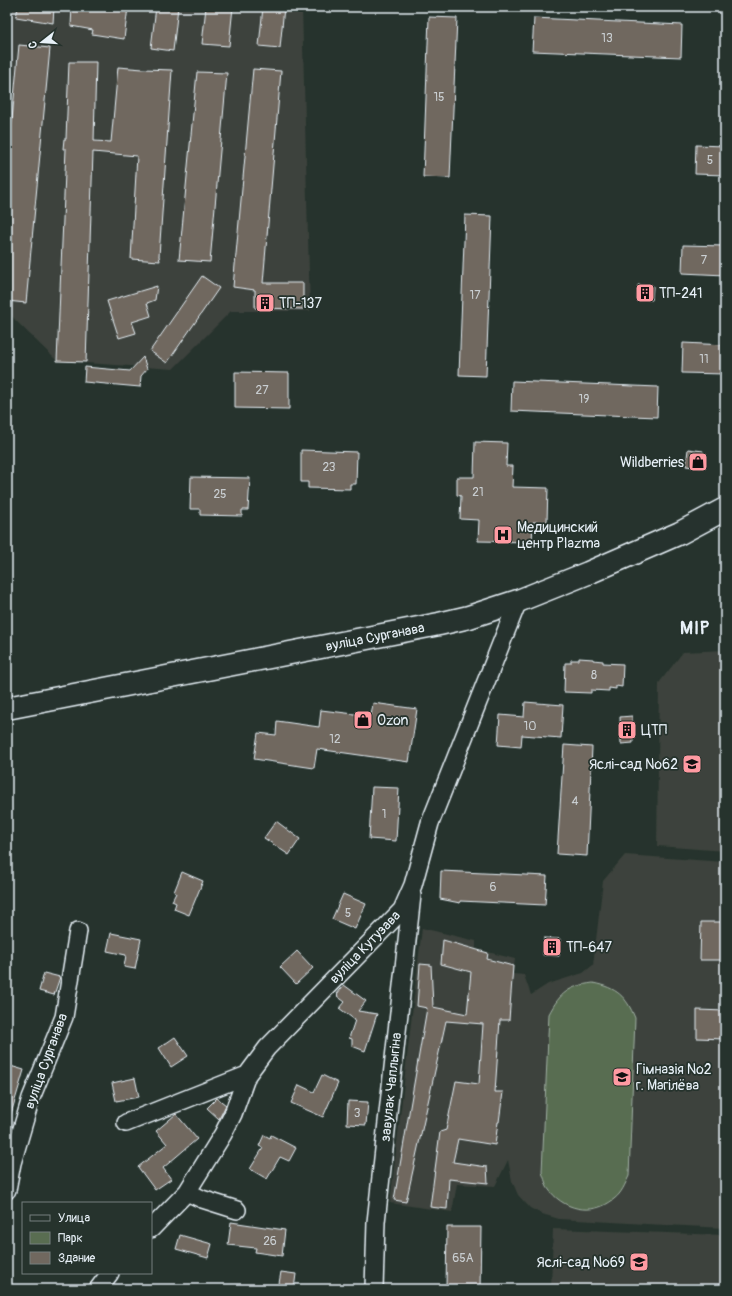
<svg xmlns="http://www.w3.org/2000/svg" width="732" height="1296" font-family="Pangolin,sans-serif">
  <rect width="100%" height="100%" fill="#26332d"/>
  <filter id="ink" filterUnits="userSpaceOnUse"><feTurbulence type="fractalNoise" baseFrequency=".025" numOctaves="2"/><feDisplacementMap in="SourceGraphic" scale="8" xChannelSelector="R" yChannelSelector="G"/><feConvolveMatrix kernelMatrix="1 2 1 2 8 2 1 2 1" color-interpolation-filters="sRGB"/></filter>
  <g filter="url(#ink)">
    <path fill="#3c433c" d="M7,7H302L310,311H231L173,369L57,361L7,312Z
      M725,650V851L657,846L659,683L683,652Z
      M625,855L725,862V1228L646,1224L559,1219L542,1214L530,1208L518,1195L512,1181L508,1160L495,1186L457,1184L452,1212L390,1203L422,928L476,941V949L515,959L513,974L524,975L531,995L548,984L583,973L593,965L603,881Z
      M553,1229L725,1235V1289H551Z"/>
    <path fill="#596d51" stroke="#a0afa4" d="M593,983C617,988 626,996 635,1018L629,1176C625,1184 622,1193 614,1199C592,1217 562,1210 547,1187C545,1182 544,1177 542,1172L549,1014C560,993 569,986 593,983Z"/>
    <path fill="#70685f" stroke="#e8f1f8" d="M18,7H54L53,23L16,17Z
      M72,7H128L124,39L92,34L93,30L71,26Z
      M156,7H178L173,51L151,48Z
      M206,7H233L229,46L202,44Z
      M263,7H284L280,48L259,46Z
      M429,17L457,18L450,178L423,177Z
      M534,18L682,25L681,57L532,51Z
      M19,45L50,48L26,303L7,301V173Z
      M69,62H96L94,141L111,142L118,67L143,69L172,70L159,256L160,261L131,259L137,156L93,152L86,362L57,361L66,149H63L64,139H66Z
      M253,69L281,71L263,283H303V309L255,308V290L233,287Z
      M197,72L227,73L210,262L179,260Z
      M696,145L725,146V175L695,174Z
      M465,215L492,216L486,376L459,375Z
      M683,245L725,246V275L682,273Z
      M202,276L219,288L167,363L150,351Z
      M638,285L653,286L652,300L637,299Z
      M157,286L155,300L147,303L151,316L132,322L136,333L119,338L107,301Z
      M683,343L725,345V374L682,373Z
      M143,357L147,369L141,376L140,387L84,382L85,367L130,371Z
      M235,372L289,373V409L235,408Z
      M512,381L658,387L657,417L511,411Z
      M475,442L507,443L506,466H513L512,487L548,488L547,522H533L532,542L478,541L479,520L460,519L461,496L457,495V477H474Z
      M688,449L703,451L701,468L686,466Z
      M301,450L357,452L356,484H350V489L308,488V482H301Z
      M191,477L250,478L248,510H242V516L200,515V509H190Z
      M579,658L593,659V660L603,661V663L623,664L622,687L616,686V689L609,688V691L591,690V693L564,692L565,663H571V660H579Z
      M525,702L563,705L561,738L522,735L521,747L498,745L500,715L524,717Z
      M373,703L417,709L409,762L317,749L314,768L254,759L258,733L276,735L277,721L319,727L321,710L371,716Z
      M632,716L633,743L621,744L620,717Z
      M564,745L592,747L587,856L557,854Z
      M372,787L399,788L396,841L369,839Z
      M276,821L300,839L289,855L264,838Z
      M441,871L547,876L545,905L460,901V903L440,899Z
      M182,872L203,881L189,915L174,909L176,903L172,901L176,893L174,892Z
      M343,894L366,904L355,929L332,919Z
      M701,922H725V960H700Z
      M111,933L141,939L135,969L124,967L126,955L107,951Z
      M544,938L560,939L559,956L543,955Z
      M443,940L488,953L487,959L513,966L509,1020H500L495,1092H503L499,1122H498L495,1145L458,1139L453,1162L487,1167L488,1183L449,1179L447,1209L430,1207L440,1132L446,1130L456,1081L479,1084L483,1024L446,1021L406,1202L394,1200L427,1008L417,1006L420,964L431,965L433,1007L467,1014L471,972L441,964Z
      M297,951L313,968L296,984L280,967Z
      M44,973L60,977L54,995L39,991Z
      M344,985L366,1001L358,1011L377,1014L365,1051L352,1046V1039L349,1038L355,1020L339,1008H340L345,1002L337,996L338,995L337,994Z
      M697,1010L725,1011V1039L697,1038Z
      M175,1037L188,1056L171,1067L159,1048Z
      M7,1065L24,1070L10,1117H7Z
      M322,1075L338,1083L323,1117L291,1103L299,1085L314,1092Z
      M135,1078L139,1097L116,1101L112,1083Z
      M217,1098L226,1105L219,1119L207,1108Z
      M348,1101L368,1102L366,1125L347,1124Z
      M176,1114L197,1139L163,1168L171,1179L155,1190L138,1167L167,1144L156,1131Z
      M264,1135L270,1138L271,1135L296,1148L289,1161L280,1157L267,1179L250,1169L263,1148L259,1146Z
      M231,1222L285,1230L282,1256L255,1252L256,1248L228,1245Z
      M447,1227H481L480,1289H446Z
      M180,1235L212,1244L208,1258L176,1249Z
      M281,1272L296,1274L294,1289H278Z"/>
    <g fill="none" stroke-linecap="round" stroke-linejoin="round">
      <defs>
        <path id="minor" d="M126,1123L247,1075
          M7,1190L12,1163L31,1098L64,1017L78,931
          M187,1192L202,1199L237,1210
          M151,1229L187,1192L223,1134L233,1114L247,1075L267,1048L402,910L413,885L430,823L518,601
          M98,1289L110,1273
          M374,1289L376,1222L412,895"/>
        <path id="major" d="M7,708L439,624L469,617L518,601L588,573L680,533L725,509"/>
      </defs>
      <use href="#minor" stroke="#e8f1f8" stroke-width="20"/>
      <use href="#major" stroke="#e8f1f8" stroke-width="25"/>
      <use href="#minor" stroke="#26332d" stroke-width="17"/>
      <use href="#major" stroke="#26332d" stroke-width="22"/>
    </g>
  </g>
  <defs>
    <symbol id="building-square" viewBox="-11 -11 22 22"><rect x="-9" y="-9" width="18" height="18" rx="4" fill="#ff9aa2" stroke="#26332d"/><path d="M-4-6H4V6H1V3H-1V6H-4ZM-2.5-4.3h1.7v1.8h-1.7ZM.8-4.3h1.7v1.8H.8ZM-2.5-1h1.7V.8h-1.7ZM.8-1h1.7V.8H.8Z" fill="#111"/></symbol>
    <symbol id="shop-square" viewBox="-11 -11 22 22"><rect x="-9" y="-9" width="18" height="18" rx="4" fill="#ff9aa2" stroke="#26332d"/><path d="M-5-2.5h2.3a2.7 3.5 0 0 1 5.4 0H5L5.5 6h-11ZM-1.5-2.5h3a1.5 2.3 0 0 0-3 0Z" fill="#111"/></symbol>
    <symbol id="hospital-square" viewBox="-11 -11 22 22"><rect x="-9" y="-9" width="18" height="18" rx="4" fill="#ff9aa2" stroke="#26332d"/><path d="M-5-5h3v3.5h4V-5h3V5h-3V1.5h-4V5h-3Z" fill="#111"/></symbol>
    <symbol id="school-square" viewBox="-11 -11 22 22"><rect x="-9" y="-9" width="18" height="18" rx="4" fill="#ff9aa2" stroke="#26332d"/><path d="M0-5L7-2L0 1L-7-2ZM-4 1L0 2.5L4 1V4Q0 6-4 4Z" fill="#111"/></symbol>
  </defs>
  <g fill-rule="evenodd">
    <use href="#building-square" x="634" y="282" width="22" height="22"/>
    <use href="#building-square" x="254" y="292" width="22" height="22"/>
    <use href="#shop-square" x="687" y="451" width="22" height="22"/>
    <use href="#hospital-square" x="492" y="524" width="22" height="22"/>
    <use href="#shop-square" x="352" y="709" width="22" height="22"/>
    <use href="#building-square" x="616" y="719" width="22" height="22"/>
    <use href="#school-square" x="681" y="753" width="22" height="22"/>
    <use href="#building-square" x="541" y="936" width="22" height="22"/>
    <use href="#school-square" x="611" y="1066" width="22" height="22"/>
    <use href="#school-square" x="628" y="1251" width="22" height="22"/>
  </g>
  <g text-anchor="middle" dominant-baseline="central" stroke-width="3.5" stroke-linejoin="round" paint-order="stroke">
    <g font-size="12" fill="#cacfd2">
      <text x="607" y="38">13</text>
      <text x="439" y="97">15</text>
      <text x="710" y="160">5</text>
      <text x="704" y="260">7</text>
      <text x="475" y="295">17</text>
      <text x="704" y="359">11</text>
      <text x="262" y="390">27</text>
      <text x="584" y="399">19</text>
      <text x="329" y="467">23</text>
      <text x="478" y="492">21</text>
      <text x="220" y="494">25</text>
      <text x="594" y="675">8</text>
      <text x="530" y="726">10</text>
      <text x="335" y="739">12</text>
      <text x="575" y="801">4</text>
      <text x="384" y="814">1</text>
      <text x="493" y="887">6</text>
      <text x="348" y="913">5</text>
      <text x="357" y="1113">3</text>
      <text x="270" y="1241">26</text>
      <text x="463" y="1258">65А</text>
    </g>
    <g font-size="14" fill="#e8f1f8" stroke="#26332d" text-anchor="start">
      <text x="659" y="293">ТП-241</text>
      <text x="279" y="303">ТП-137</text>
      <text x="684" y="462" text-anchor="end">Wildberries</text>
      <text x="517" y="527">Медицинский<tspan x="517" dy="16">центр Plazma</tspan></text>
      <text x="377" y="720">Ozon</text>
      <text x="641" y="730">ЦТП</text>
      <text x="678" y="764" text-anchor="end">Яслі-сад №62</text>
      <text x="566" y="947">ТП-647</text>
      <text x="636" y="1069">Гімназія №2<tspan x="636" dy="16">г. Магілёва</tspan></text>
      <text x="625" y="1262" text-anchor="end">Яслі-сад №69</text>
    </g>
    <g font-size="14" fill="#e8f1f8" stroke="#26332d">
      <text transform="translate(375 637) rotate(-11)">вуліца Сурганава</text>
      <text transform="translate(365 947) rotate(-46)">вуліца Кутузава</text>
      <text transform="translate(46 1061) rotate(-70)">вуліца Сурганава</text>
      <text transform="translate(391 1087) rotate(-84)">завулак Чаплыгіна</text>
    </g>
    <g font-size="18" font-weight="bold" letter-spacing="1" fill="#e8f1f8" stroke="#26332d">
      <text x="695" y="628">МІР</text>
    </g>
  </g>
  <rect width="732" height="1296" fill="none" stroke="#26332d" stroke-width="24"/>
  <rect x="12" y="12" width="708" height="1272" fill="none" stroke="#e8f1f8" stroke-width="1.5" filter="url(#ink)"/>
  <rect x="22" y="1202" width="130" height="72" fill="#26332d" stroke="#747f7e"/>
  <rect x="30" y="1215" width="20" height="6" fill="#26332d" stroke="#747f7e"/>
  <text x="58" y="1222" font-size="12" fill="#e8f1f8">Улица</text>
  <rect x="30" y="1232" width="20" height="12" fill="#596d51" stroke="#747f7e"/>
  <text x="58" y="1242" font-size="12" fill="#e8f1f8">Парк</text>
  <rect x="30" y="1252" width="20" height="12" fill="#70685f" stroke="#747f7e"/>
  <text x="58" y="1262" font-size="12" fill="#e8f1f8">Здание</text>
  <g transform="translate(42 42) rotate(253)" stroke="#26332d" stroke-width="3" paint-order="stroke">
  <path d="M0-3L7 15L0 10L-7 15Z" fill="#e8f1f8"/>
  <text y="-6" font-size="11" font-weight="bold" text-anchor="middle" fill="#e8f1f8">С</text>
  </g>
</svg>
